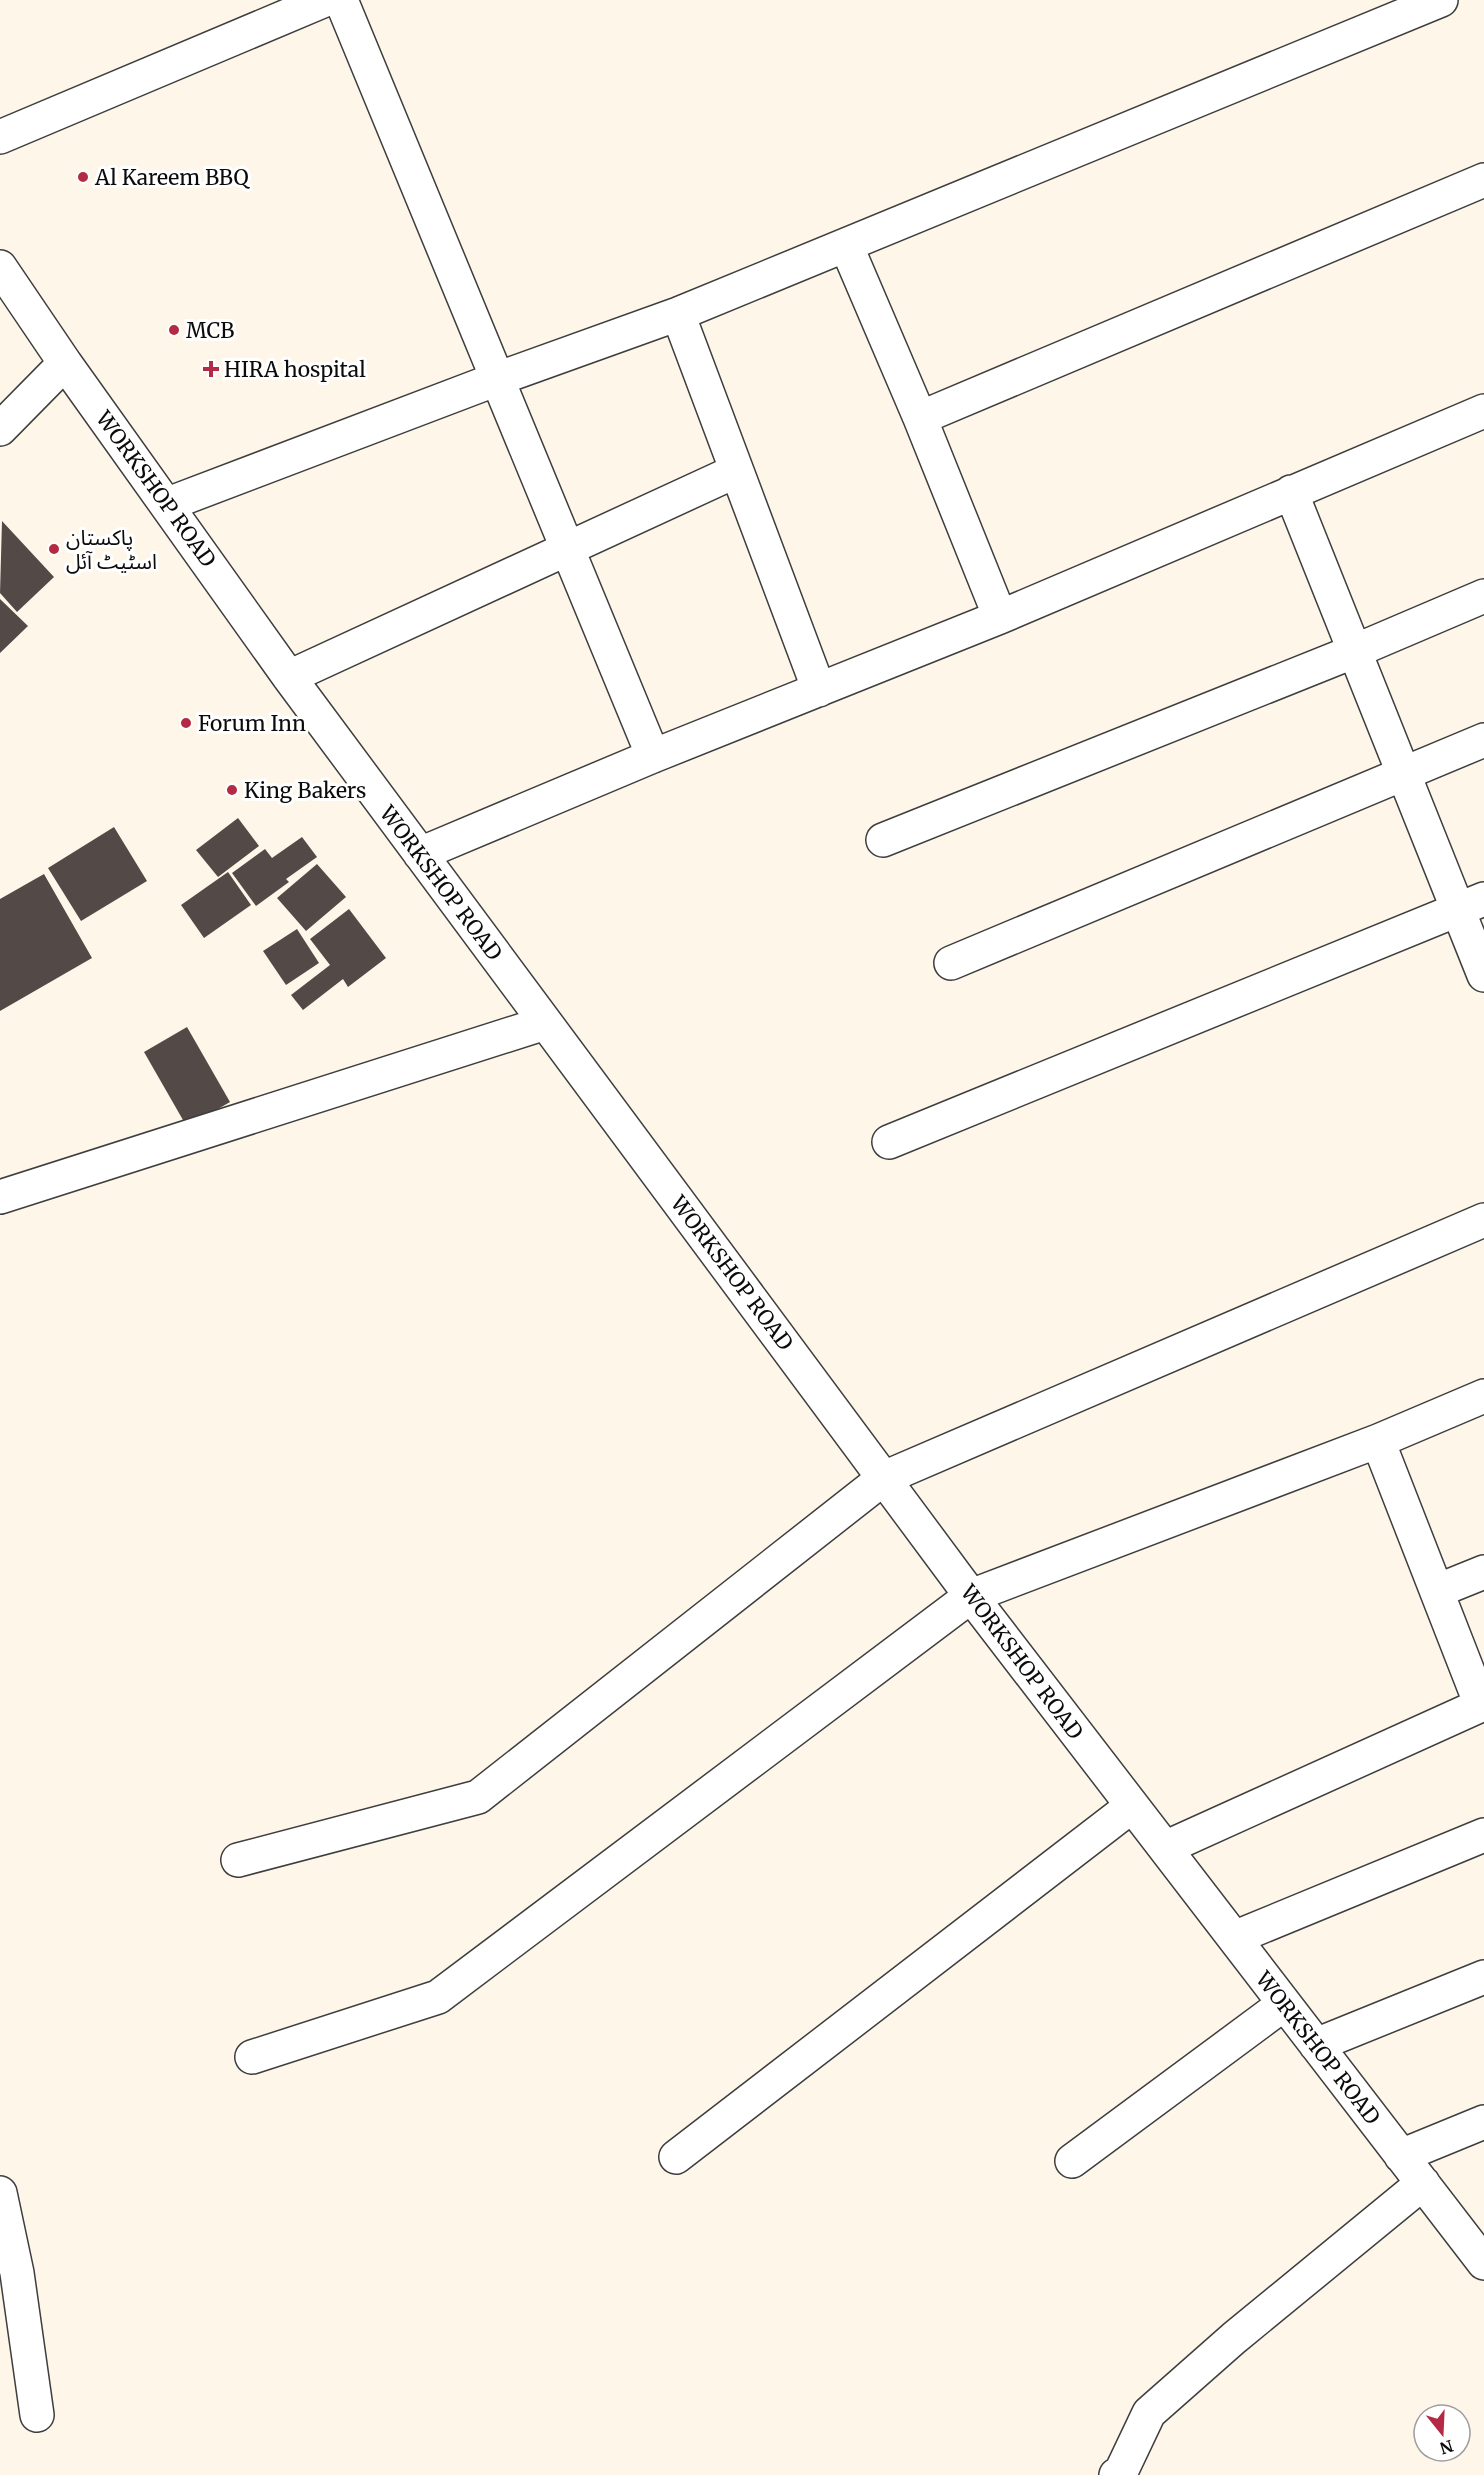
<svg xmlns="http://www.w3.org/2000/svg" width="1484" height="2475" font-family="Merriweather,'Noto Sans Arabic',serif">
  <rect width="100%" height="100%" fill="#fef7e9"/>
  <path fill="#534a48" d="M2,521L54,577L17,612L0,593Z
    M0,599L28,626L0,653Z
    M238,818L259,846L218,877L196,850Z
    M114,827L147,881L81,921L48,868Z
    M302,837L317,857L286,879L289,882L256,906L232,873L265,849L272,858Z
    M317,864L346,897L306,931L277,898Z
    M228,872L251,905L204,938L181,905Z
    M44,874L92,958L0,1011V899Z
    M349,909L386,958L348,987L343,979L303,1010L291,995L330,965L310,939Z
    M297,929L319,963L286,985L263,951Z
    M187,1027L230,1102L187,1127L144,1052Z"/>
  <g fill="none" stroke-linecap="round" stroke-linejoin="round">
    <defs>
      <path id="minor" d="M341,0L653,756
        M0,137L325,0
        M846,245L920,418L1000,617
        M0,267L65,363L289,677L971,1596L1484,2263
        M678,314L819,690
        M920,418L1484,180
        M0,429L65,363
        M1291,492L1484,975
        M168,504L497,379L678,314L1441,0
        M289,677L736,471
        M883,840L1355,651L1484,596
        M420,854L653,756L1000,617L1484,411
        M951,963L1484,740
        M889,1142L1484,899
        M0,1197L545,1023
        M1437,1591L1484,1572
        M1165,1848L1481,1705L1378,1441
        M238,1860L478,1797L884,1478L1484,1220
        M1234,1938L1484,1835
        M1316,2045L1484,1977
        M252,2057L438,1997L971,1596L1378,1441L1484,1396
        M1401,2156L1484,2122
        M676,2157L1132,1806
        M1072,2161L1284,2004
        M0,2193L17,2273L37,2415
        M1116,2475L1120,2474L1149,2413L1234,2338L1423,2183"/>
    </defs>
    <use href="#minor" stroke="#3e3e3e" stroke-width="36"/>
    <use href="#minor" stroke="#fff" stroke-width="33"/>
  </g>
  <g fill="#b42943" stroke="#fff" stroke-width="2">
    <circle cx="83" cy="177" r="6"/>
    <circle cx="174" cy="330" r="6"/>
    <path d="M208 360h6v6h6v6h-6v6h-6v-6h-6v-6h6z"/>
    <circle cx="54" cy="549" r="6"/>
    <circle cx="186" cy="723" r="6"/>
    <circle cx="232" cy="790" r="6"/>
  </g>
  <g text-anchor="middle" dominant-baseline="central" stroke-width="6" stroke-linejoin="round" paint-order="stroke">
    <g font-size="21" fill="#0b0b0b" stroke="#fff" text-anchor="start">
      <text x="95" y="177">Al Kareem BBQ</text>
      <text x="186" y="330">MCB</text>
      <text x="224" y="369">HIRA hospital</text>
      <text x="66" y="537">پاکستان<tspan x="66" dy="24">اسٹیٹ آئل</tspan></text>
      <text x="198" y="723">Forum Inn</text>
      <text x="244" y="790">King Bakers</text>
    </g>
    <g font-size="21" fill="#0b0b0b" stroke="#fff">
      <text transform="translate(156 489) rotate(54)">WORKSHOP ROAD</text>
      <text transform="translate(441 883) rotate(53)">WORKSHOP ROAD</text>
      <text transform="translate(732 1273) rotate(53)">WORKSHOP ROAD</text>
      <text transform="translate(1022 1662) rotate(53)">WORKSHOP ROAD</text>
      <text transform="translate(1318 2048) rotate(52)">WORKSHOP ROAD</text>
    </g>
  </g>
  <g transform="translate(1442 2433) rotate(162)"><circle r="28" fill="#ffffff" stroke="#9d9d9d" stroke-width="1.5"/>
  <path d="M0-4.5L10 22L0 15L-10 22Z" fill="#b42943"/>
  <text y="-9" font-size="16" font-weight="bold" text-anchor="middle" fill="#0b0b0b">N</text>
  </g>
</svg>
